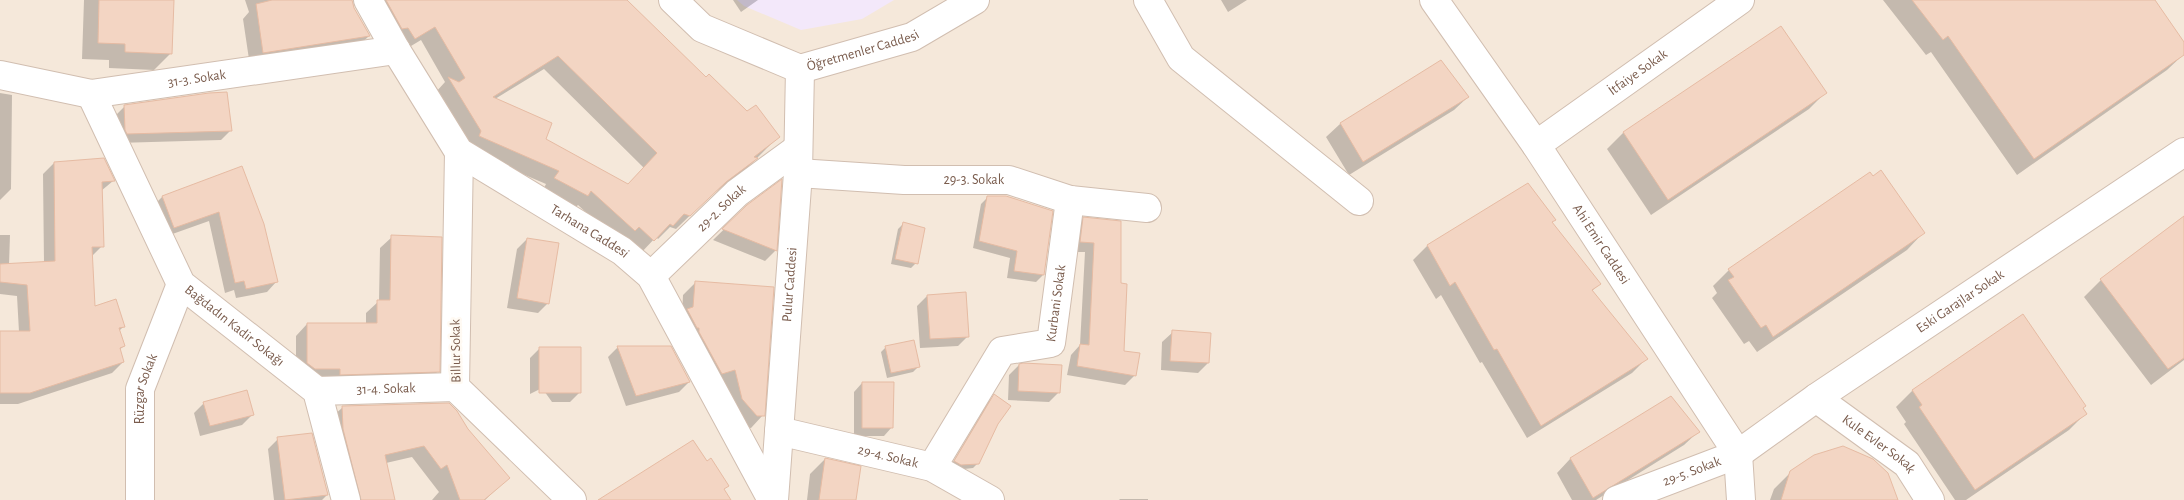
<svg xmlns="http://www.w3.org/2000/svg" width="2184" height="500" font-family="'Alegreya Sans',sans-serif">
  <rect width="100%" height="100%" fill="#fdf6ec"/>
  <path fill="#f5e8da" d="M0,0H2184V500H0Z"/>
  <path fill="#f3e8fa" d="M737,0H894L862,19L801,30L744,6Z"/>
  <path fill="#0003" fill-rule="evenodd" d="M84,0H173L171,53L154,70L109,68V60L82,59Z
    M245,0H351L353,8L369,36L355,49L250,66L243,19L249,12Z
    M362,0H625L706,79L778,137L743,172L711,195L676,229L670,227L658,239L656,237L640,254L620,244L578,205L574,209L542,192L546,184L466,150L436,92L445,82L421,40L401,52ZM544,69L644,168L628,185L544,139L495,99Z
    M733,0H758L741,12Z
    M1221,0H1247L1228,12Z
    M1883,0H2154L2184,44V54L2167,70L2017,175L1931,52L1926,55Z
    M1781,27L1825,93L1809,109L1651,215L1607,149L1623,133Z
    M1441,62L1468,97L1454,110L1349,175L1326,137L1340,124Z
    M0,93L12,95L11,189L0,200Z
    M125,106L231,130L221,140L117,143L115,116Z
    M54,163L113,181L101,191L102,246L91,257L94,308L124,326L119,331L124,346L119,350L123,362L112,373L18,404H0V332H19L17,296L0,294V235H10L9,265L44,263L43,174Z
    M242,167L277,281L267,292L236,298L234,290L225,293L209,221L164,237L152,207L162,197Z
    M780,182L775,251L765,261L713,240L748,206Z
    M1528,185L1555,219L1551,223L1599,284L1592,291L1646,359L1632,373L1527,438L1482,362L1480,363L1441,295L1436,299L1413,260L1427,246Z
    M988,197L1043,275L1036,282L1007,278L1010,258L973,248L981,204Z
    M1084,218L1119,284L1123,352L1135,375L1125,385L1067,375L1071,355L1080,345L1085,252H1071L1074,228Z
    M2184,218V360L2151,385L2084,297L2101,280Z
    M903,224L916,263L911,268L891,264L898,229Z
    M1923,233L1907,250L1757,352L1749,341L1744,344L1712,298L1717,293L1713,286L1729,270Z
    M392,237L438,371L427,383L329,386L296,375V336L307,324H366V313L379,301L380,248Z
    M527,239L548,303L538,313L507,308L517,249Z
    M696,282L763,415L751,428L744,427L682,316L683,295Z
    M927,296L968,336L958,346L920,348L917,306Z
    M2023,315L2086,413L2069,430L1966,500H1955L1904,424L1906,422L1896,407L1912,391Z
    M1173,332L1208,363L1198,373L1161,370L1162,342Z
    M618,347L689,382L679,392L626,406L608,357Z
    M886,347L918,367L913,372L887,378L881,352Z
    M540,348L580,392L570,402H552L542,388L530,394V358Z
    M1019,365L1059,392L1049,402L1008,400L1009,375Z
    M862,383L892,427L884,436H854V392Z
    M994,396L997,424L978,463L973,468L955,470L950,467L989,401Z
    M204,403L252,415L242,425L200,436L194,413Z
    M343,407L467,430L508,478L485,500H432L439,492L412,457L386,463L393,500H348L331,418Z
    M1698,432L1684,445L1596,500H1572L1557,473L1570,459Z
    M278,439L327,495L322,500H274L268,449Z
    M825,459L855,500H807L810,474Z
    M1791,472L1895,500H1770L1774,489Z
    M1120,499H1148V500H1119Z"/>
  <path fill="#f3d5c3" stroke="#e6bba3" fill-rule="evenodd" d="M99,0H174L172,54L125,52V44L98,43Z
    M272,0H352L354,8L370,36L263,53L256,4Z
    M386,0H627L706,77L709,74L747,111L756,105L780,137L754,157L758,158L726,182L690,216L684,214L673,226L670,224L654,241L639,227L635,231L591,191L588,196L554,178L559,171L479,136L481,131L448,77L459,82L465,78L435,27L415,39L408,28L402,29ZM558,56L657,153L628,184L546,139L552,123L493,97Z
    M1912,0H2155L2184,42V55L2034,159L1948,36L1943,40Z
    M1781,26L1827,93L1668,200L1623,132Z
    M1441,60L1469,97L1363,162L1340,123Z
    M227,92L232,131L127,134L125,130L124,105L209,93Z
    M104,158L115,181L102,182L104,247H92L95,306L116,299L125,327L119,328L125,346L120,348L124,362L30,393H0V331H30L27,285L0,282V264L55,261L54,162Z
    M242,166L264,224L278,282L246,289L244,281L235,283L219,212L174,228L162,196Z
    M1881,170L1925,233L1773,337L1766,325L1761,328L1728,280L1734,277L1728,269L1870,172L1873,176Z
    M782,179L777,251L722,229L747,205Z
    M1528,183L1556,220L1552,222L1601,284L1592,290L1648,359L1541,426L1497,349L1494,350L1455,282L1450,286L1427,245Z
    M987,196H1006L1053,211L1044,275L1014,271L1017,251L979,241Z
    M2184,216V358L2168,369L2100,279Z
    M1083,217L1121,221V283L1127,284L1124,351L1140,353L1136,376L1077,366L1080,344L1089,345L1094,243L1080,242Z
    M903,222L925,228L918,264L895,259Z
    M391,235L442,237L440,372L340,375V369H315L307,363V323H377V300H390Z
    M527,238L559,243L549,304L517,298Z
    M695,281L774,287L765,416H757L742,399L735,370L722,374L699,332V328H697L687,309L693,307Z
    M966,292L969,337L930,339L927,295Z
    M2023,314L2086,406L2083,408L2087,414L1975,490L1919,407L1922,405L1912,390Z
    M1172,330L1211,333L1209,363L1170,361Z
    M914,340L920,367L891,373L885,346Z
    M617,346H671L690,382L636,396Z
    M539,347H581V393H539Z
    M1023,363L1062,365L1060,393L1018,391L1019,364Z
    M862,382H894L893,428H862Z
    M247,390L254,415L210,426L203,402Z
    M994,394L1011,406L998,424L979,464L961,465L954,461Z
    M1671,396L1700,432L1593,498L1570,458Z
    M449,403L457,411L468,429L510,478L484,500H460L447,465L441,469L424,446L385,455L395,500H361L343,429L342,406Z
    M312,433L328,495L285,500L277,437Z
    M693,440L707,461L711,458L729,486L724,489L731,500H598Z
    M1843,446L1873,459L1888,473L1898,500H1781L1790,471L1814,455Z
    M825,458L861,466L856,500H819Z"/>
  <g fill="none" stroke-linecap="round" stroke-linejoin="round">
    <defs>
      <g id="street">
        <path id="s1" d="M368,0L396,50L459,152L622,251L651,276L772,500"/>
        <path id="s2" d="M673,0L702,28L800,69L912,37L975,0"/>
        <path d="M1148,0L1181,58L1359,201"/>
        <path id="s3" d="M1434,0L1536,145L1738,454L1741,500"/>
        <path id="s4" d="M0,75L91,94L396,50"/>
        <path id="s5" d="M91,94L181,284L317,391L346,500"/>
        <path id="s6" d="M1536,145L1740,0"/>
        <path d="M459,152L455,387L572,500"/>
        <path id="s7" d="M798,173L904,180H1009L1070,200L1147,208"/>
        <path id="s8" d="M651,276L737,193L797,149"/>
        <path id="s9" d="M317,391L455,387"/>
        <path id="s10" d="M1816,398L1907,464L1930,500"/>
        <path id="s11" d="M779,431L932,467L990,500"/>
        <path id="s12" d="M932,467L1002,351L1051,343L1070,200"/>
        <path id="s13" d="M140,500V389L181,284"/>
        <path id="s14" d="M774,500L798,173L800,69"/>
        <path id="s15" d="M1617,500L1738,454L1816,398L2184,152"/>
      </g>
    </defs>
    <use href="#street" stroke="#d1beb0" stroke-width="30"/>
    <use href="#street" stroke="#fff" stroke-width="28"/>
  </g>
  <g text-anchor="middle" dominant-baseline="central" stroke-width="5" stroke-linejoin="round" paint-order="stroke">
    <g font-size="14" fill="#7a5c4d" stroke="#fffaf3">
      <text stroke="none"><textPath href="#s2" startOffset="212">Öğretmenler Caddesi</textPath></text>
      <text stroke="none"><textPath href="#s6" startOffset="125">İtfaiye Sokak</textPath></text>
      <text stroke="none"><textPath href="#s4" startOffset="200">31-3. Sokak</textPath></text>
      <text stroke="none"><textPath href="#s7" startOffset="176">29-3. Sokak</textPath></text>
      <text stroke="none"><textPath href="#s8" startOffset="98">29-2. Sokak</textPath></text>
      <text stroke="none"><textPath href="#s1" startOffset="330">Tarhana Caddesi</textPath></text>
      <text stroke="none"><textPath href="#s3" startOffset="296">Ahi Emir Caddesi</textPath></text>
      <text stroke="none"><textPath href="#s14" startOffset="216">Pulur Caddesi</textPath></text>
      <text stroke="none"><textPath href="#s12" startOffset="225">Kurbani Sokak</textPath></text>
      <text stroke="none"><textPath href="#s15" startOffset="399">Eski Garajlar Sokak</textPath></text>
      <text stroke="none"><textPath href="#s5" startOffset="278">Bağdadın Kadir Sokağı</textPath></text>
      <text transform="translate(456 351) rotate(-91)">Billur Sokak</text>
      <text stroke="none"><textPath href="#s9" startOffset="69">31-4. Sokak</textPath></text>
      <text stroke="none"><textPath href="#s13" startOffset="112">Rüzgar Sokak</textPath></text>
      <text stroke="none"><textPath href="#s10" startOffset="78">Kule Evler Sokak</textPath></text>
      <text stroke="none"><textPath href="#s11" startOffset="112">29-4. Sokak</textPath></text>
      <text stroke="none"><textPath href="#s15" startOffset="80">29-5. Sokak</textPath></text>
    </g>
  </g>
</svg>
